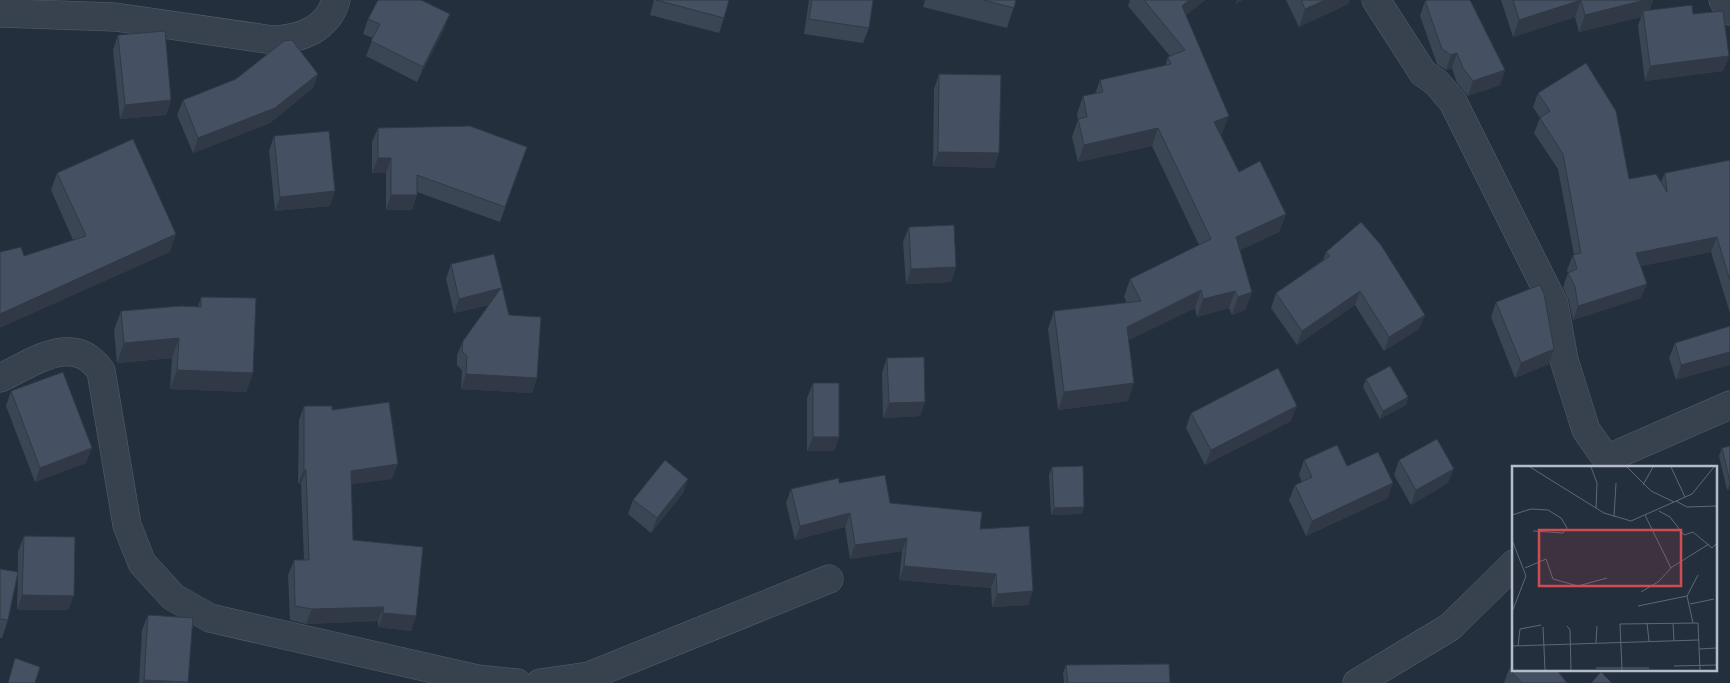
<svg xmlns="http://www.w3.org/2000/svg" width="1730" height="683" font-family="Manrope,sans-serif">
  <rect width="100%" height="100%" fill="#242f3e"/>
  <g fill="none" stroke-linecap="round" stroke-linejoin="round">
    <defs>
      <path id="minor" d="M1376,0L1423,73L1437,83L1453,102L1554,304L1564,360L1586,430L1610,464
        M1723,0L1730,11
        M0,13L115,17L273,40C301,39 328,29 336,0
        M0,378C33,363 73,331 101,371L127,525L142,563L173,597L210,618L477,679L517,683
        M1607,467L1620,453L1730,405
        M540,683L589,676L829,579
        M1357,683L1450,627L1514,564"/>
    </defs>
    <use href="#minor" stroke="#565f6c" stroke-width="29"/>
    <use href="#minor" stroke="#38414e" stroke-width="28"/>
  </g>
  <path fill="#3b4654" d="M654,0H729L724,18L719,33L650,15Z
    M809,0H873L869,28L863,43L804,34Z
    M925,0H1016L1007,28L923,7Z
    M1130,0H1205L1186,15L1222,134H1220L1239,172L1286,214L1279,232L1240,250L1252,292L1245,310L1232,315L1229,308L1197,317L1195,308L1129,340L1128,401L1058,410L1048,329L1054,311L1127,303L1124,297L1130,279L1199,245L1152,146L1078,162L1072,137L1078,120L1077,114L1083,96L1095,94L1100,80L1165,66L1168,57L1170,56L1128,6Z
    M1286,0H1349L1348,4L1299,27Z
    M1501,0H1653L1649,11L1693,14L1729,56L1723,71L1645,81L1638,26L1641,17L1579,32L1575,17L1513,37Z
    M1425,1L1505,70L1500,85L1468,96L1457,83L1452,68L1446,70L1437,64L1420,16Z
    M368,19L444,29L417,82L366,56L373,38L363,34Z
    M118,35L171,100L166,115L120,119L113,50Z
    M318,74L313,88L270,123L193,153L177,115L183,100Z
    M939,74L999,153L994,168L933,166L934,89Z
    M1538,93L1629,179L1661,182L1665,173L1730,160V313L1711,252L1641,266V298L1573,320L1569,301L1563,287L1568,273L1567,270L1573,255H1574L1558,169L1534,133L1540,118L1533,107Z
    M378,128L527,147L500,222L417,192L412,210H386V173H372V142Z
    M274,136L330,206L275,211L269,151Z
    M57,173L170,252L24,256L73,240L51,190Z
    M909,227L956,267L951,282L906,284L903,242Z
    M1326,252L1425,315L1419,329L1384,351L1355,305L1297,345L1271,308L1276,293L1323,260Z
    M451,264L509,315L537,378L532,393L461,389L462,370L457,365V355L463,341L489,305L454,313L446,279Z
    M201,297L253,373L246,392L170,389L172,358L117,363L114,330L121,311L198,307Z
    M1496,302L1554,349L1549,364L1515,378L1491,317Z
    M1730,326L1676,380L1669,358L1675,343Z
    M887,358L925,402L920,416L883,418L882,373Z
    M1366,379L1408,397L1406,405L1380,419L1363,387Z
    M813,383L839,437L834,451H807V398Z
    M11,391L86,463L35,482L6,406Z
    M304,406L332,410L392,479L351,484L353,540L416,616L411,631L378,627V621L306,624L290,620L288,575L294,560H304L301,484H298L299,420Z
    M1191,413L1291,421L1205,465L1186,428Z
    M1730,446V489L1727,490L1719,456L1722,448Z
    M1304,460L1347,466L1388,498L1306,536L1289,500L1295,485L1302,482L1299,475Z
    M1399,460L1448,483L1411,505L1394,475Z
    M1052,467L1084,507L1082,514L1051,515L1049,475Z
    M688,479L683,493L651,533L628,514L633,500Z
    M839,483L890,503L980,529L1033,591L1028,605L992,607L991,588L899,580L902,551L850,559L845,527L795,540L786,503L791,489Z
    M24,536L68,610H17L18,573L8,620L2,638H0V569L18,572V551Z
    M148,615L193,618L188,683H139L142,630Z
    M1066,665L1170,683H1064L1063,673Z
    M1509,669L1567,683H1504Z"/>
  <path fill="#303945" d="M1189,0H1205L1176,23L1182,6Z
    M1237,0H1243L1235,4Z
    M1325,0H1349L1348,4L1299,27L1305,9Z
    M1581,0L1575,17L1513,37L1519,20Z
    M1645,0H1653L1648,15L1643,11L1641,17L1579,32L1585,15Z
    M450,14L444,29L417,82L423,67Z
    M1457,53L1452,68L1446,70L1451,55Z
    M1729,56L1723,71L1645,81L1650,66Z
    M1505,70L1500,85L1468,96L1473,81Z
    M318,74L313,88L270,123L193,153L198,138Z
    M171,100L166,115L120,119L125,105Z
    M1229,116L1222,134L1208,140L1214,122Z
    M1158,128L1152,146L1078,162L1084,145Z
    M938,152L999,153L994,168L933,166Z
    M378,158H391L386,173H372Z
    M335,191L330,206L275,211L280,197Z
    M391,195H417L412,210H386Z
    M1286,214L1279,232L1230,255L1236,237Z
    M176,234L170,252L0,328V314Z
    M1717,237L1711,252L1631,268L1636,253Z
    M956,267L951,282L906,284L911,269Z
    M1647,284L1641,298L1573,320L1578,306Z
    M501,288L496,303L454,313L459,299Z
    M1201,290L1195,308L1121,344L1127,327Z
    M1235,291L1229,308L1197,317L1203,299Z
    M1360,291L1355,305L1297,345L1302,331Z
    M1252,292L1245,310L1232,315L1238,297Z
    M1425,315L1419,329L1384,351L1389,337Z
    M179,338L172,358L117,363L124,343Z
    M1554,349L1549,364L1515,378L1521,363Z
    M1730,352V365L1676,380L1681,365Z
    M177,370L253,373L246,392L170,389Z
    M466,374L537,378L532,393L461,389Z
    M1134,383L1128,401L1058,410L1064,392Z
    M1408,397L1406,405L1380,419L1383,411Z
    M925,402L920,416L883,418L889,403Z
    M1297,406L1291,421L1205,465L1211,450Z
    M813,437H839L834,451H807Z
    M92,448L86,463L35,482L40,468Z
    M398,464L392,479L345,485L351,471Z
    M1454,469L1448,483L1411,505L1416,490Z
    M304,470H306L301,484H298Z
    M688,479L683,493L651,533L657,518Z
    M1730,482V489L1727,490Z
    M1393,483L1388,498L1306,536L1312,521Z
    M1084,507L1082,514L1051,515L1054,508Z
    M850,513L845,527L795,540L800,526Z
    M907,538L902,551L850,559L855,545Z
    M904,566L996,574L991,588L899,580Z
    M1033,591L1028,605L992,607L997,594Z
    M22,595L74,596L68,610H17Z
    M384,607L378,621L306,624L312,609Z
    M383,613L416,616L411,631L378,627Z
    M144,680L188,682L142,683Z"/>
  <path fill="#455162" stroke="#303945" d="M378,0H421L450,14L423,67L371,41L380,24L368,19Z
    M656,0H729L724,18Z
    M812,0H873L869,28L809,19Z
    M983,0H1016L1014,8Z
    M1144,0H1189L1182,6L1229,116L1214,122L1239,172L1260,161L1286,214L1236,237L1252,292L1238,297L1235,291L1203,299L1201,290L1127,327L1134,383L1064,392L1054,311L1141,301L1130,279L1211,239L1158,128L1084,145L1078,119L1087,117L1083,96L1103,92L1100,80L1171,64L1168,57L1185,50Z
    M1301,0H1325L1305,9Z
    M1428,0H1470L1505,70L1473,81L1463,68L1457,53L1451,55L1442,49L1425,1Z
    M1513,0H1645L1585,15L1581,0L1519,20Z
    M1692,5L1693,14L1723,11L1729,56L1650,66L1643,11Z
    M165,31L171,100L125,105L118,35Z
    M292,40L318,74L275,108L198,138L183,100L236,79L284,41Z
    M1586,63L1616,111L1629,179L1656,174L1667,192L1665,173L1730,160V281L1717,237L1636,253L1647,284L1578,306L1575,286L1568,273L1577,269L1573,255L1581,253L1563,154L1540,118L1550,111L1538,93Z
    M939,74L1001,75L999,153L938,152Z
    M470,126L527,147L505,207L417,175V195H391V158H378V128Z
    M329,131L335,191L280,197L274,136Z
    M133,139L176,234L0,314V252L21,247L24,256L86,236L57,173Z
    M1361,222L1381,245L1425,315L1389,337L1360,291L1302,331L1276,293L1330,256L1326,252Z
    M954,225L956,267L911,269L909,227Z
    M494,254L509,315L541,317L537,378L466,374L467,356L462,351L463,341L501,288L459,299L451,264Z
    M1540,285L1544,294L1554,349L1521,363L1496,302Z
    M201,297L256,298L253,373L177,370L179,338L124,343L121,311L181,306L201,307Z
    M1730,326V352L1681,365L1675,343Z
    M924,357L925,402L889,403L887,358Z
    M1390,366L1408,397L1383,411L1366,379Z
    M1278,368L1297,406L1211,450L1191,413Z
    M63,372L92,448L40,468L11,391Z
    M813,383H839V437H813Z
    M389,402L398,464L351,471L353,540L423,547L416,616L383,613L384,607L312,609L295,606L294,560H309L306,470H304V406H332V410Z
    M1437,439L1454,469L1416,490L1399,460Z
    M1337,445L1347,466L1378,452L1393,483L1312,521L1295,485L1312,477L1304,460Z
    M1730,446V482L1722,448Z
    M665,460L688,479L657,518L633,500Z
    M1083,466L1084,507L1054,508L1052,467Z
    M885,475L890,503L982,512L980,529L1029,526L1033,591L997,594L996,574L904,566L907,538L855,545L850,513L800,526L791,489L839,478V483Z
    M24,536L75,537L74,596L22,595Z
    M0,569L18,572L8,620L0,619Z
    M148,615L193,618L188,682L144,680Z
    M15,658L40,667L35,683H8Z
    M1169,664L1170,683H1068L1066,665Z
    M1514,665V669H1556L1567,683H1522L1509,669Z
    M1601,672L1612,683H1591Z"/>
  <g transform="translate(1512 466)">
    <rect width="205" height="205" fill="#242f3e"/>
    <path fill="none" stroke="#5e6776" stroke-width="1" d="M18,1L92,47L119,55L180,28L202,1M79,1L85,17L84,42M115,1L139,25L162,36M159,1L173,31M131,19L141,1M164,35L175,41L205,40M147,45L158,51L172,69L181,66L200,82L204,78M0,49L19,43L36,44L49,52L55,62L51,67L21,65M133,49L159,102M102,51L104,17M0,74L14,110L0,146M13,102L34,93L41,113L66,120L95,112M129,126L146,116L160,101L197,78M175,130L186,109M178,138L202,133M126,140L175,130L181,157M135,157L137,175M161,157L162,175M55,160L58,164L59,204M31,161L33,204M84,177L85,160M0,180L187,174M6,180L8,163L29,159M187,183L205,182M162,200L205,199M84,202H137M110,204L108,158L186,157L188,204"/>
    <path fill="#ce4d50" fill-opacity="0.15" stroke="#ce4d50" stroke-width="2.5" d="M27,64H169V120H27Z"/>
    <rect width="205" height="205" fill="none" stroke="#b4bcc9" stroke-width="2.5"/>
  </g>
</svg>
